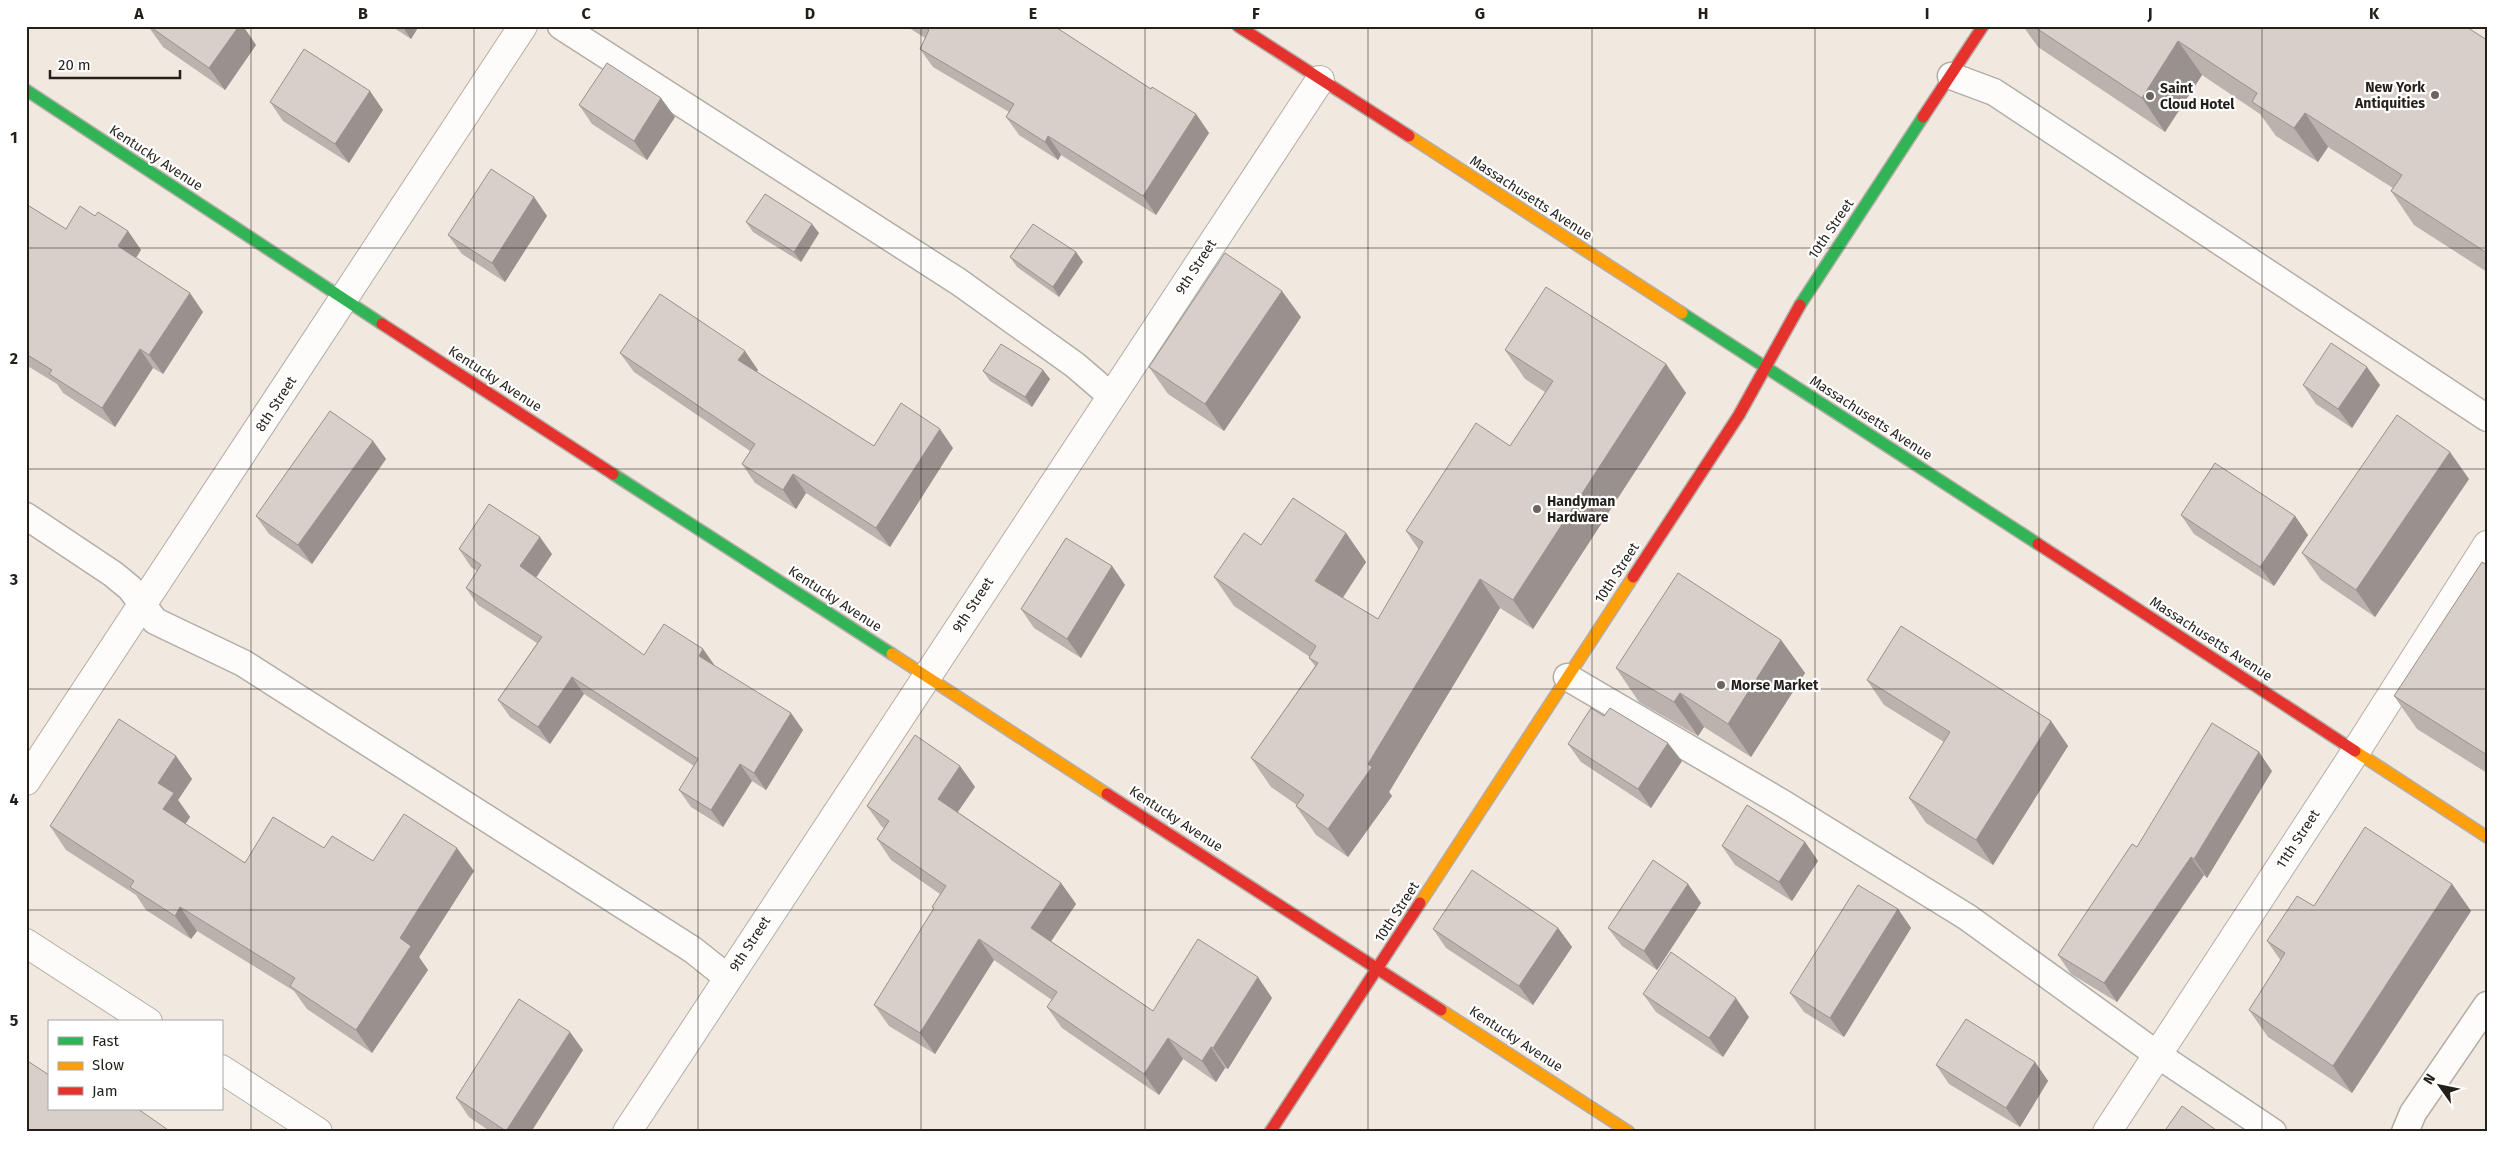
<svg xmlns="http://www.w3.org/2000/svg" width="2513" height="1158" font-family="'Fira Sans',sans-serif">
  <rect width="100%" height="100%" fill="#f1e8e0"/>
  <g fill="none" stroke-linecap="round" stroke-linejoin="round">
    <defs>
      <path id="lane" d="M561,26L959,282L1075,365L1111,396
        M1951,76L1994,92L2487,418
        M26,516L113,574L130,588L155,621L243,663L693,950L728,978
        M1567,677L1784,804L1967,917L2158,1055L2273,1132
        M2405,1132L2413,1113L2487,1005"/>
      <path id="street" d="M26,781L523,26
        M26,943L148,1022
        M221,1069L318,1132
        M627,1132L1320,80
        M2107,1132L2356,751L2487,545"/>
      <path id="fast" d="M26,90L382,324
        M1800,305L1923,117
        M1682,313L2038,544
        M613,474L892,654"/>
      <path id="slow" d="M1409,136L1682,313
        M892,654L1107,794
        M2355,751L2487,837
        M1420,903L1633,577
        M1441,1010L1629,1132"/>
      <path id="jam" d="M1238,26L1409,136
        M1923,117L1983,26
        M382,324L613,474
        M2038,544L2355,751
        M1633,577L1739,415L1800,305
        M1107,794L1441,1010
        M1270,1132L1420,903"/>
    </defs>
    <use href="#lane" stroke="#b4ada7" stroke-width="29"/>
    <use href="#street" stroke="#b4ada7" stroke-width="30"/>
    <use href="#fast" stroke="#b4ada7" stroke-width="14"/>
    <use href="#slow" stroke="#b4ada7" stroke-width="14"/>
    <use href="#jam" stroke="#b4ada7" stroke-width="14"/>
    <use href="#lane" stroke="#fdfcfa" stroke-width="26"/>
    <use href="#street" stroke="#fdfcfa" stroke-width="28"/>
    <use href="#fast" stroke="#30b455" stroke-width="11"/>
    <use href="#slow" stroke="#ff9f0a" stroke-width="11"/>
    <use href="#jam" stroke="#e5322d" stroke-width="11"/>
  </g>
  <path fill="#bbb2ad" d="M148,26H243L256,45L225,90L163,47Z
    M391,26H419L411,39Z
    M906,26H1054L1151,89L1196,114L1209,133L1156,215L1061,155L1058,160L1019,135L1006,117L1009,112L933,67L920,49L925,38Z
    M2023,26H2465L2487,40V272L2414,225L2391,191L2393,188L2328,147L2318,162L2276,136L2260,114L2202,75L2165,132L2038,47Z
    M270,102L383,110L349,163L283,121Z
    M579,105L675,117L647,160L592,124Z
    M534,197L547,216L505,282L462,254L448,235Z
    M26,204L66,229L95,216L128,231L141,250L136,258L203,312L163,374L153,368L115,427L63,393L57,384L26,365Z
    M746,222L819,233L801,262L753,232Z
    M1076,252L1083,262L1059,297L1017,267L1010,257Z
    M1301,317L1224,431L1168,394L1149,367Z
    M1505,350L1666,364L1686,393L1533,629L1500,608L1389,792L1392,796L1348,857L1316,835L1296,806L1297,805L1271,787L1251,758L1315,666L1309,658L1310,657L1234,606L1214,577L1261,545L1346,533L1366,562L1343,598L1378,619L1419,550L1406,531L1510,446L1545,392L1525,379Z
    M620,353L758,370L757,372L874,446L953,448L890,547L806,493L796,509L755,483L742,464L750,451L634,372Z
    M1043,370L1050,379L1032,407L990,381L983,371Z
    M2303,385H2380L2352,428L2316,404Z
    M373,441L386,459L312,564L269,534L256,516Z
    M2469,479L2375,617L2321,580L2302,553Z
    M2181,515L2295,516L2308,535L2274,586L2194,534Z
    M459,549L552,554L536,578L644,655L703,649L715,666L803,730L766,790L752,781L723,827L691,807L679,790L694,766L584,694L550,744L510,717L498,700L537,643L478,605L466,588L477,571L471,567Z
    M2487,565V773L2417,729L2394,696Z
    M1112,566L1125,585L1081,658L1034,628L1021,609Z
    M1781,640L1805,673L1751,757L1704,727L1698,736L1639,702L1616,668Z
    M1867,680L2051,721L2068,746L1993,865L1926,823L1909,798L1944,742L1884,705Z
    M1604,716L1682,761L1651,808L1581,762L1568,744Z
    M176,756L192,779L178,800L190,817L185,824L245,863L324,848L373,861L474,871L419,957L428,970L372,1053L307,1009L294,991L197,931L191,939L146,910L136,895L66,850L50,826Z
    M960,766L975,787L958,812L1061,883L1076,904L1051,941L1153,1011L1272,998L1228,1069L1225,1068L1216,1082L1183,1059L1159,1095L1062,1028L1047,1007L1052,1000L994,960L935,1054L889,1026L874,1005L934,909L932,907L940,894L891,860L877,839L884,828L882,827L867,806Z
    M2272,771L2207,878L2204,875L2117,1002L2071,974L2058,955L2137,847Z
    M1805,842L1818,861L1792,901L1735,865L1722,846Z
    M1688,884L1701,903L1657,970L1622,946L1608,928Z
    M2452,884L2471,911L2352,1093L2268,1037L2249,1010L2281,961L2267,941L2314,906Z
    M1898,909L1911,928L1844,1037L1804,1012L1790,993Z
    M1558,928L1572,947L1533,1005L1446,948L1433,929Z
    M1643,994L1749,1017L1723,1057L1656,1012Z
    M583,1050L531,1132H491L469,1117L456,1098Z
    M2035,1062L2048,1081L2020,1127L1949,1084L1936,1065Z"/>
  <path fill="#98918d" d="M239,26H243L256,45L225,90L209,68Z
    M402,26H419L411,39Z
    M2178,41L2202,75L2165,132L2142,98Z
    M370,91L383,110L349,163L335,144Z
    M661,98L675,117L647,160L634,141Z
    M2305,113L2328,147L2318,162L2294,128Z
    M1196,114L1209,133L1156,215L1143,196Z
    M1048,136L1061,155L1058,160L1045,142Z
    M534,197L547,216L505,282L492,263Z
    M812,224L819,233L801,262L794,252Z
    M128,231L141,250L131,265L118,246Z
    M1076,252L1083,262L1059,297L1053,287Z
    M1282,291L1301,317L1224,431L1205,404Z
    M190,293L203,312L163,374L149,355Z
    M140,349L153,368L115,427L102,408Z
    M745,351L758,370L752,379L738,360Z
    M1666,364L1686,393L1533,629L1513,600Z
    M2367,367L2380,385L2352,428L2338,409Z
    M1043,370L1050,379L1032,407L1025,397Z
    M940,429L953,448L890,547L876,528Z
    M373,441L386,459L312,564L298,545Z
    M2450,452L2469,479L2375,617L2356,590Z
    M793,474L806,493L796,509L783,490Z
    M2295,516L2308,535L2274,586L2260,567Z
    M1346,533L1366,562L1335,609L1315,581Z
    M540,537L552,554L532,583L520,566Z
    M1112,566L1125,585L1081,658L1067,639Z
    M1480,579L1500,608L1389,792L1392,796L1348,857L1328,829L1368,764Z
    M1781,640L1805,673L1751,757L1728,724Z
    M703,649L715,666L699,656Z
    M572,677L584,694L550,744L538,727Z
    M1680,693L1704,727L1698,736L1674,702Z
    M791,713L803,730L766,790L754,773Z
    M2051,721L2068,746L1993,865L1976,840Z
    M1668,743L1682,761L1651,808L1638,789Z
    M2259,752L2272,771L2207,878L2194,859Z
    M176,756L192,779L178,800L190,817L180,833L163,809L158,783Z
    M740,764L752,781L723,827L711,810Z
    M960,766L975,787L952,820L938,799Z
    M1805,842L1818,861L1792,901L1779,882Z
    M457,848L474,871L419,957L428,970L372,1053L356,1030L400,938Z
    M2191,857L2204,875L2117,1002L2104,983Z
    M1061,883L1076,904L1046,949L1031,928Z
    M1688,884L1701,903L1657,970L1644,951Z
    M2452,884L2471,911L2352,1093L2333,1066Z
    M180,907L197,931L191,939L175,916Z
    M1898,909L1911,928L1844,1037L1830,1018Z
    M1558,928L1572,947L1533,1005L1519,986Z
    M979,939L994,960L935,1054L920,1033Z
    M1258,977L1272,998L1228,1069L1213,1048Z
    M1736,998L1749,1017L1723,1057L1709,1038Z
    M570,1032L583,1050L531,1132H507L506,1131Z
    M1168,1038L1183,1059L1159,1095L1144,1074Z
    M1211,1047L1225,1068L1216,1082L1202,1061Z
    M2035,1062L2048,1081L2020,1127L2006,1108Z"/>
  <path fill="#d9cfc9" stroke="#98918d" d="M149,26H239L209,68Z
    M923,26H1054L1151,89L1152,87L1196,114L1143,196L1048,136L1045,142L1006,117L1014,104L920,49L929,30Z
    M2033,26H2465L2487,40V253L2391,191L2402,175L2305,113L2294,128L2252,102L2257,93L2178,41L2142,98Z
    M304,49L370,91L335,144L270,102Z
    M607,63L661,98L634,141L579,105Z
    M491,169L534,197L492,263L448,235Z
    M765,194L812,224L794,252L746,222Z
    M26,204L66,229L80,206L95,216L98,212L128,231L118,246L190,293L149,355L140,349L102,408L49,374L52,370L26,354Z
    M1033,224L1076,252L1053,287L1010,257Z
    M1225,253L1282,291L1205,404L1149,367Z
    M1546,287L1666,364L1513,600L1480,579L1368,764L1372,767L1328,829L1296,806L1304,795L1251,758L1318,663L1309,658L1316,646L1214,577L1244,533L1261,545L1293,498L1346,533L1315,581L1378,619L1423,542L1406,531L1476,423L1510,446L1553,381L1505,350Z
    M660,294L745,351L738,360L874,446L901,403L940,429L876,528L793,474L783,490L742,464L755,444L620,353Z
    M2331,343L2367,367L2338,409L2303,385Z
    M1001,344L1043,370L1025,397L983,371Z
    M330,411L373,441L298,545L256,516Z
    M2397,415L2450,452L2356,590L2302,553Z
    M2215,463L2295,516L2260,567L2181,515Z
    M489,504L540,537L520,566L644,655L664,624L703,649L699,656L791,713L754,773L740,764L711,810L679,790L698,759L572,677L538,727L498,700L542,637L466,588L481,565L459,549Z
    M1066,538L1112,566L1067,639L1021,609Z
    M2482,562L2487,565V755L2394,696Z
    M1678,573L1781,640L1728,724L1680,693L1674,702L1616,668Z
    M1901,626L2051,721L1976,840L1909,798L1950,732L1867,680Z
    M1591,708L1604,716L1610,708L1668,743L1638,789L1568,744Z
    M119,719L176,756L158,783L174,793L163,809L245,863L273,817L324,848L332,836L373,861L404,814L457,848L400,938L411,946L356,1030L290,986L295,978L180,907L175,916L130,887L134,881L50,826Z
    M2212,723L2259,752L2194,859L2191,857L2104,983L2058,955L2132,844L2137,847Z
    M915,735L960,766L938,799L1061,883L1031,928L1153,1011L1198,939L1258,977L1213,1048L1211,1047L1202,1061L1168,1038L1144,1074L1047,1007L1057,992L979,939L920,1033L874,1005L934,908L932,907L946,886L877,839L889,821L867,806Z
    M1747,805L1805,842L1779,882L1722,846Z
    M2365,827L2452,884L2333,1066L2249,1010L2285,953L2267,941L2297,896L2314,906Z
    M1653,860L1688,884L1644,951L1608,928Z
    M1472,870L1558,928L1519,986L1433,929Z
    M1858,885L1898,909L1830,1018L1790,993Z
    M1671,952L1736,998L1709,1038L1643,994Z
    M519,999L570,1032L506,1131L456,1098Z
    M1966,1019L2035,1062L2006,1108L1936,1065Z
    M26,1060L49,1075V1109H138L171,1132H26Z
    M2182,1106L2219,1132H2164Z"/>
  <path fill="none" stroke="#251f1a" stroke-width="1" stroke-opacity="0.55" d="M251,26V1132M474,26V1132M698,26V1132M921,26V1132M1145,26V1132M1368,26V1132M1592,26V1132M1815,26V1132M2039,26V1132M2262,26V1132M26,248H2487M26,469H2487M26,689H2487M26,910H2487"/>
  <g fill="#6c655f" stroke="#fff" stroke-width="2">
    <circle cx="2435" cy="95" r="5"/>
    <circle cx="2150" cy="96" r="5"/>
    <circle cx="1537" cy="509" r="5"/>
    <circle cx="1721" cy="685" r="5"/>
  </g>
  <g text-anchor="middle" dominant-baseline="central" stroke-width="4.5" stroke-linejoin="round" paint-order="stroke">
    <g font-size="14" font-weight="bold" fill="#251f1a" stroke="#fff" text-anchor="start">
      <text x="2425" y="87" text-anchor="end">New York<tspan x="2425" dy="16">Antiquities</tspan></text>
      <text x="2160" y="88">Saint<tspan x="2160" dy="16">Cloud Hotel</tspan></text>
      <text x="1547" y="501">Handyman<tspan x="1547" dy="16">Hardware</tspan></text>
      <text x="1731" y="685">Morse Market</text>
    </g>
    <g font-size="14" fill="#251f1a" stroke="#fff">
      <text transform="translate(156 158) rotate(33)">Kentucky Avenue</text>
      <text transform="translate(1531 198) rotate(33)">Massachusetts Avenue</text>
      <text transform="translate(1831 229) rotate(-56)">10th Street</text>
      <text transform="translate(1196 267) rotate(-57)">9th Street</text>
      <text transform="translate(495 379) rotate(33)">Kentucky Avenue</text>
      <text transform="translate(276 404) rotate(-57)">8th Street</text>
      <text transform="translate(1871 418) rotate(33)">Massachusetts Avenue</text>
      <text transform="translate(1617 573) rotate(-57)">10th Street</text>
      <text transform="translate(835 599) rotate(33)">Kentucky Avenue</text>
      <text transform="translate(973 605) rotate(-57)">9th Street</text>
      <text transform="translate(2211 639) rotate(33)">Massachusetts Avenue</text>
      <text transform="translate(1176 819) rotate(33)">Kentucky Avenue</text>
      <text transform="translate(2298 839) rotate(-57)">11th Street</text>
      <text transform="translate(1397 912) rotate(-57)">10th Street</text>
      <text transform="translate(750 944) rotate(-57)">9th Street</text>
      <text transform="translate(1516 1039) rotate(33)">Kentucky Avenue</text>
    </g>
  </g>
  <rect width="2513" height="1158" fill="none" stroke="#ffffff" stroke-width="55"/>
  <rect x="48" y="1020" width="175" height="90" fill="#ffffff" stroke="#a8a5a3"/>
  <rect x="58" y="1037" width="25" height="8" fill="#30b455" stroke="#a8a5a3"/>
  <text x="92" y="1046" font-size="15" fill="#251f1a">Fast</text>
  <rect x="58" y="1062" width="25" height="8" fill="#ff9f0a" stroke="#a8a5a3"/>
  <text x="92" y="1070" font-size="15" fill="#251f1a">Slow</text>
  <rect x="58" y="1087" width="25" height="8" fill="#e5322d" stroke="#a8a5a3"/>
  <text x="92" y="1096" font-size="15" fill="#251f1a">Jam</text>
  <g transform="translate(2440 1086) rotate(303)" stroke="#ffffff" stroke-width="4" paint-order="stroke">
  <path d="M0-4L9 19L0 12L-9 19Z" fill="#251f1a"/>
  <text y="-8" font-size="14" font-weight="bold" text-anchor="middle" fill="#251f1a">N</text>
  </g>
  <path d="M50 70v8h130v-8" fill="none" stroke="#251f1a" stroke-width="2.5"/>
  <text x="58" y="70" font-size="15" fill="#251f1a" stroke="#ffffff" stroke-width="4" paint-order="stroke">20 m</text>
  <rect x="28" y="28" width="2458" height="1102" fill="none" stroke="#251f1a" stroke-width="2"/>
  <g font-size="16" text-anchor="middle" font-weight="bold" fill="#251f1a">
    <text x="139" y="19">A</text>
    <text x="363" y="19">B</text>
    <text x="586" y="19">C</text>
    <text x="810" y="19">D</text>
    <text x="1033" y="19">E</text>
    <text x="1256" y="19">F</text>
    <text x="1480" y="19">G</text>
    <text x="1703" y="19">H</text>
    <text x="1927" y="19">I</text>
    <text x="2150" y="19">J</text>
    <text x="2374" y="19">K</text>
    <text x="14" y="143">1</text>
    <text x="14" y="364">2</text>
    <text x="14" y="585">3</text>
    <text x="14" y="805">4</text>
    <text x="14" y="1026">5</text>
  </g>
</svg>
